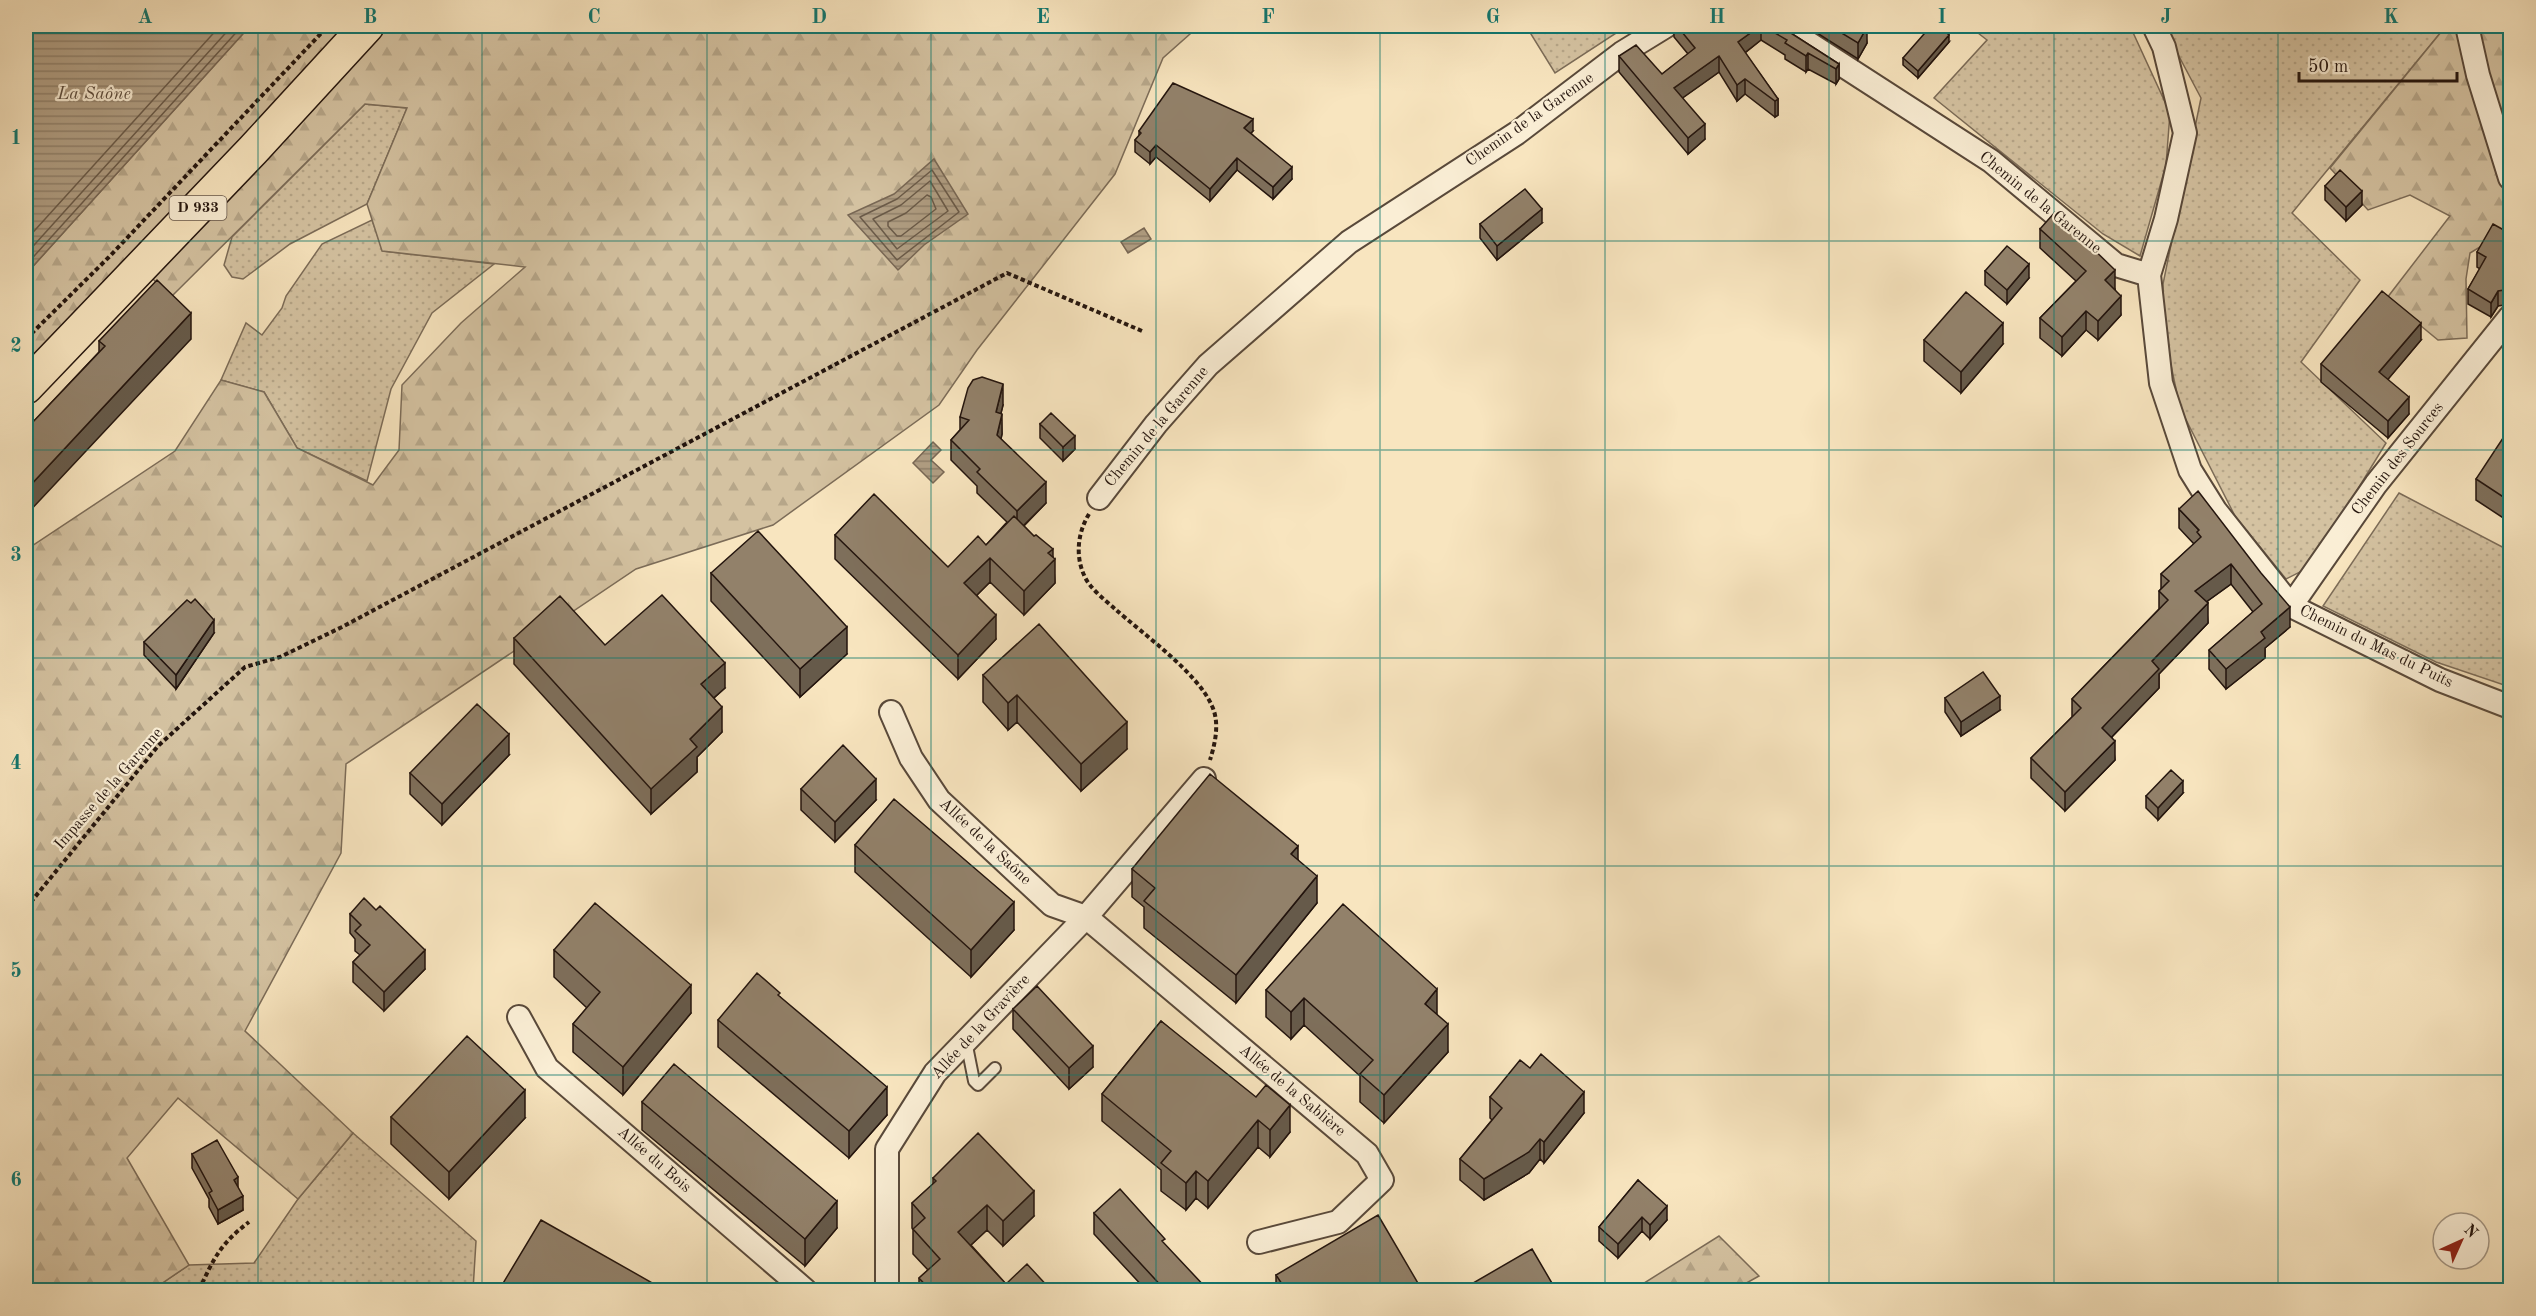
<svg xmlns="http://www.w3.org/2000/svg" width="2536" height="1316" font-family="'Old Standard TT',serif">
  <defs>
    <pattern id="grass-dots" width="8" height="8" patternUnits="userSpaceOnUse" patternTransform="scale(1.5)"><rect width="8" height="8" fill="#d4c2a1"/><path d="M2 2h.1M6 6h.1" fill="none" stroke="#b6a689" stroke-width="1.8" stroke-linecap="round"/></pattern>
    <pattern id="forest-firs" width="22" height="20" patternUnits="userSpaceOnUse" patternTransform="scale(1.5)"><rect width="22" height="20" fill="#d4c2a1"/><path d="M5 1l3.5 6h-7zM16 11l3.5 6h-7z" fill="#b6a689"/></pattern>
    <pattern id="water-rules" width="6" height="5" patternUnits="userSpaceOnUse" patternTransform="scale(1.5)"><rect width="6" height="5" fill="#b09e83"/><path d="M0 2.5h6" fill="none" stroke="#8f806a"/></pattern>
  </defs>
  <rect width="100%" height="100%" fill="#f8e5bf"/>
  <filter id="stains"><feTurbulence type="fractalNoise" baseFrequency=".00333" numOctaves="4"/><feColorMatrix values="0 0 0 0 .2 0 0 0 0 .09 0 0 0 0 .02 0 0 0 .5 -.17"/></filter>
  <radialGradient id="worn" r=".72"><stop offset=".6" stop-color="#630" stop-opacity="0"/><stop offset="1" stop-color="#630" stop-opacity=".3"/></radialGradient>
  <path fill="url(#grass-dots)" stroke="#7c6c58" stroke-width="1.5" d="M1526,26H1627L1555,73Z
    M1969,26H2130L2170,113L2166,165L2140,256L2103,234L1934,98L1987,40Z
    M2163,26H2446L2292,213L2360,280L2301,362L2386,443L2310,567L2286,579L2235,516L2180,408L2163,327V284L2201,98Z
    M365,104L407,108L367,204L290,244L243,279L232,277L224,265L232,237Z
    M372,220L383,251L494,264L432,313L391,389L367,481L297,448L264,392L221,380L246,323L262,335L282,308L286,296L322,244Z
    M2399,493L2510,551V687L2436,662L2323,606Z
    M353,1133L476,1241L473,1290H152L189,1265L254,1263L298,1199Z"/>
  <path fill="url(#forest-firs)" stroke="#7c6c58" stroke-width="1.5" d="M250,26H1199L1163,58L1115,174L977,350L939,405L773,525L636,569L346,764L341,853L245,1031L353,1133L298,1199L178,1098L127,1158L189,1265L152,1290H26V908L29,901V881L26,880V550L175,451L221,380L264,392L297,448L373,485L399,450L402,385L461,323L525,267L382,251L367,204L407,108L365,104L171,297L152,278L123,263L26,362V274Z
    M2446,26H2510V240L2493,239L2470,253L2466,279L2467,338L2438,340L2387,298L2450,216L2410,195L2368,210L2330,168Z
    M1719,1236L1759,1276L1734,1290H1633Z"/>
  <path fill="url(#water-rules)" stroke="#786754" stroke-width="1.5" d="M26,26H250L26,274Z
    M934,159L968,214L924,245L898,270L848,215L894,194Z
    M1144,228L1151,239L1128,253L1121,242Z
    M933,442L941,450L931,460L944,472L933,483L913,463Z"/>
  <g fill="none" stroke-linecap="round" stroke-linejoin="round">
    <path stroke="#6a5a48" stroke-width="1.5" d="M932,170L959,212L897,260L860,217L897,199Z
      M930,181L948,211L897,249L873,219L901,205Z
      M927,195L931,197L936,209L901,236H897L888,226V222L906,213Z
      M26,240L220,26
      M26,254L232,26
      M26,265L242,26"/>
    <defs>
      <path id="service" d="M966,1041L974,1081L978,1085L995,1068"/>
      <path id="minor" d="M1782,26L1991,161L2116,265L2149,275
        M2154,26L2164,47L2185,133L2166,219L2149,275L2161,383L2190,470L2215,510L2291,606L2440,680L2510,707
        M2467,26L2478,75L2510,178
        M1099,498L1156,424L1208,365L1349,242L1517,133L1622,53L1666,26
        M2291,606L2376,484L2510,317
        M891,712L911,758L939,800L1052,905L1086,917L1367,1154L1382,1180L1338,1222L1259,1242
        M519,1017L547,1068L805,1290
        M887,1290V1149L935,1073L1086,917L1204,779"/>
      <path id="primary" d="M26,387L253,150L367,26"/>
    </defs>
    <use href="#service" stroke="#59493a" stroke-width="14"/>
    <use href="#minor" stroke="#59493a" stroke-width="26"/>
    <use href="#primary" stroke="#24150e" stroke-width="36"/>
    <path stroke="#24150e" stroke-width="4" stroke-dasharray="4.5 3" stroke-linecap="butt" d="M26,339L109,257L328,26
      M2504,359L2510,370
      M1089,514C1078,532 1075,555 1084,575C1089,588 1105,600 1115,609C1142,633 1198,673 1212,706C1220,723 1215,744 1210,760
      M26,908L158,746L245,667L280,657L342,627L1007,273L1142,331
      M199,1290C214,1258 220,1244 249,1222"/>
    <use href="#service" stroke="#faeed5" stroke-width="10"/>
    <use href="#minor" stroke="#faeed5" stroke-width="22"/>
    <use href="#primary" stroke="#f8e5bf" stroke-width="33"/>
  </g>
  <path fill="#7e6f5b" stroke="#24150e" stroke-width="1.5" d="M889,26H909L907,32Z
    M1674,26H1780L1839,64V79L1836,84L1808,69L1806,72L1785,59V55L1761,40L1745,53L1778,99V115L1775,117L1745,94L1737,101L1719,72L1682,98L1705,139L1688,154L1619,72V56L1662,74L1688,54L1674,37Z
    M1806,26H1864L1867,43L1858,59Z
    M1949,42L1918,78L1903,65V58Z
    M1139,131H1253L1251,133L1292,179L1273,199L1237,170L1210,201L1156,157L1150,164L1135,152V140L1139,137Z
    M2325,186L2362,205L2346,221L2325,200Z
    M1542,223L1497,260L1480,238V224Z
    M2040,229L2115,289L2121,315L2098,340L2086,330L2062,356L2040,338V318L2076,281L2040,248Z
    M2511,234V304L2498,306L2491,317L2468,304V289L2480,269L2477,267V252Z
    M1985,271L2029,278L2007,304L1985,285Z
    M191,339L33,422L99,352V341Z
    M1924,340L2003,344L1961,393L1924,361Z
    M2421,340L2388,379L2409,414L2388,438L2321,382V364Z
    M1003,405L1001,413L1002,434L1001,439L1046,503L1024,526L1053,557L1055,583L1024,615L990,582L977,595L996,639L958,679L835,559V535L948,567L986,545L1007,522L977,493V486L951,460V440L960,430V417Z
    M1040,424L1075,449L1063,461L1040,438Z
    M2511,443V523L2476,500V479Z
    M2179,509L2290,627L2265,648V658L2226,689L2209,669V650L2253,612L2231,584L2206,602L2208,623L2159,674V688L2112,737L2115,760L2065,811L2031,778V758L2072,717V699L2159,609V591L2161,589V574L2194,544L2179,528Z
    M711,573L847,654L800,697L711,601Z
    M214,633L176,689L144,655V642Z
    M514,638L605,645L725,688L714,698L722,732L697,757V772L651,814L514,664Z
    M983,675L1127,749L1081,791L1017,722L1008,730L983,702Z
    M1945,698L2000,710L1961,736L1945,712Z
    M509,755L442,825L410,794V773Z
    M801,789L876,800L835,842L801,810Z
    M2183,793L2158,820L2146,808V796Z
    M855,845L1014,930L971,977L855,872Z
    M1298,860L1317,903L1236,1003L1144,928V907L1132,897V869Z
    M350,914L425,969L384,1011L353,982V962L360,955L355,951V939L350,933Z
    M554,950L691,1013L623,1095L573,1052V1024L587,1008L554,977Z
    M1266,990L1437,1015L1448,1052L1384,1123L1360,1102V1076L1304,1025L1291,1039L1266,1017Z
    M780,997L887,1115L849,1158L718,1047V1020Z
    M1013,1009L1093,1067L1069,1089L1013,1029Z
    M1161,1021L1290,1132L1270,1157L1258,1147L1208,1208L1196,1198L1186,1210L1161,1191V1170L1102,1121V1094Z
    M1490,1097L1584,1113L1544,1163L1540,1159L1529,1173L1484,1200L1460,1180V1159L1492,1120L1490,1118Z
    M642,1102L837,1228L805,1266L642,1130Z
    M391,1117L525,1118L449,1199L391,1144Z
    M192,1154L238,1188L243,1210L218,1224L209,1207V1199L192,1168Z
    M933,1178L1034,1216L1003,1246L987,1230L971,1245L1006,1284L1051,1290H919V1278L928,1270L913,1254V1230L912,1228V1203L933,1184Z
    M1638,1180L1667,1220L1650,1239L1642,1231L1618,1258L1599,1241V1227Z
    M1094,1213L1208,1290H1146L1094,1234Z
    M1276,1275L1422,1290H1276Z"/>
  <path fill="#665a4a" stroke="#24150e" stroke-width="1.5" d="M1760,26H1761V40L1738,58V42Z
    M1867,27V43L1858,59V43Z
    M1949,35V42L1918,78V71Z
    M1808,53V69L1806,72V56Z
    M1719,56V72L1674,104V88Z
    M1839,64V79L1836,84V69Z
    M1745,79V94L1737,101V85Z
    M1778,99V115L1775,117V101Z
    M1253,119V131L1244,140V128Z
    M1705,124V139L1688,154V138Z
    M1156,145V157L1150,164V152Z
    M1237,158V170L1210,201V189Z
    M1292,167V179L1273,199V187Z
    M2362,191V205L2346,221V207Z
    M1542,209V223L1497,260V246Z
    M2029,264V278L2007,304V290Z
    M2115,270V289L2105,300V280Z
    M2498,291V306L2491,317V303Z
    M2121,296V315L2098,340V321Z
    M2086,311V330L2062,356V337Z
    M191,313V339L26,515V490Z
    M2003,323V344L1961,393V372Z
    M2421,323V340L2379,390V372Z
    M1003,384V405L996,433V412Z
    M2409,397V414L2388,438V421Z
    M1002,414V434L997,456V435Z
    M1075,436V449L1063,461V447Z
    M1046,482V503L1017,532V511Z
    M1053,549V561L1055,559V583L1024,615V591L1048,553Z
    M990,558V582L964,608V583Z
    M2231,564V584L2195,610V591Z
    M2208,603V623L2159,674V688L2102,747V728L2152,661Z
    M2290,607V627L2265,648V658L2226,689V669L2261,632Z
    M996,615V639L958,679V655Z
    M214,620V633L176,689V675Z
    M847,627V654L800,697V669Z
    M725,663V688L701,709V684Z
    M1017,695V722L1008,730V703Z
    M2000,696V710L1961,736V722Z
    M722,707V732L697,757V772L651,814V789L690,739Z
    M1127,722V749L1081,791V764Z
    M509,734V755L442,825V804Z
    M2115,741V760L2065,811V792Z
    M876,779V800L835,842V822Z
    M2183,781V793L2158,820V808Z
    M1298,846V873L1291,854Z
    M1317,876V903L1236,1003V975Z
    M1014,902V930L971,977V950Z
    M425,950V969L384,1011V992Z
    M691,985V1013L623,1095V1067Z
    M1437,989V1016L1425,1004Z
    M1304,998V1025L1291,1039V1012Z
    M1448,1024V1052L1384,1123V1095Z
    M1093,1046V1067L1069,1089V1068Z
    M887,1087V1115L849,1158V1131Z
    M525,1090V1118L449,1199V1172Z
    M1584,1092V1113L1544,1163V1142Z
    M1290,1105V1132L1270,1157V1130Z
    M1258,1120V1147L1208,1208V1181Z
    M1540,1139V1159L1529,1173L1484,1200V1179Z
    M1196,1171V1198L1186,1210V1183Z
    M238,1177V1191L234,1180Z
    M1034,1191V1216L1003,1246V1221Z
    M243,1196V1210L218,1224V1210Z
    M837,1201V1228L805,1266V1239Z
    M987,1205V1230L958,1257V1232Z
    M1667,1206V1220L1650,1239V1225Z
    M1642,1217V1231L1618,1258V1244Z"/>
  <path fill="#92816a" stroke="#24150e" stroke-width="1.5" d="M1677,26H1760L1738,42L1778,99L1775,101L1745,79L1737,85L1719,56L1674,88L1705,124L1688,138L1619,56L1636,45L1662,74L1695,48Z
    M1763,26H1780L1839,64L1836,69L1808,53L1806,56L1785,43L1787,40Z
    M1830,26H1864L1867,27L1858,43Z
    M1931,26H1939L1949,35L1918,71L1903,58Z
    M1173,83L1253,119L1244,128L1292,167L1273,187L1237,158L1210,189L1156,145L1150,152L1135,140L1141,133L1139,131Z
    M2340,170L2362,191L2346,207L2325,186Z
    M1525,189L1542,209L1497,246L1480,224Z
    M2055,212L2115,270L2105,280L2121,296L2098,321L2086,311L2062,337L2040,318L2086,271L2040,229Z
    M2493,224L2511,234V289L2498,291L2491,303L2468,289L2486,257L2477,252Z
    M2007,246L2029,264L2007,290L1985,271Z
    M157,280L191,313L26,490V419L28,417L33,422L105,346L99,341Z
    M2382,291L2421,323L2379,372L2409,397L2388,421L2321,364Z
    M1966,292L2003,323L1961,372L1924,340Z
    M982,377L1003,384L996,412L1002,414L997,435L1046,482L1017,511L977,472L980,469L951,440L969,420L960,417L968,388L973,380Z
    M1051,413L1075,436L1063,447L1040,424Z
    M2503,438L2511,443V502L2476,479Z
    M2198,491L2261,573L2290,607L2261,632L2265,638L2226,669L2209,650L2262,604L2231,564L2195,591L2208,603L2152,661L2159,669L2102,728L2115,741L2065,792L2031,758L2081,708L2072,699L2168,600L2159,591L2169,581L2161,574L2201,537L2197,532L2199,530L2179,509Z
    M874,494L948,567L978,536L986,545L1014,516L1034,536L1036,535L1053,549L1048,553L1055,559L1024,591L990,558L964,583L996,615L958,655L835,535Z
    M758,531L847,627L800,669L711,573Z
    M662,595L725,663L701,684L722,707L690,739L697,747L651,789L514,638L560,596L605,645Z
    M195,599L214,620L176,675L144,642L187,600L191,603Z
    M1039,624L1127,722L1081,764L1017,695L1008,703L983,675Z
    M1983,672L2000,696L1961,722L1945,698Z
    M477,704L509,734L442,804L410,773Z
    M843,745L876,779L835,822L801,789Z
    M2171,770L2183,781L2158,808L2146,796Z
    M1210,774L1298,846L1291,854L1317,876L1236,975L1144,901L1155,888L1132,869Z
    M894,799L1014,902L971,950L855,845Z
    M364,898L376,910L380,906L425,950L384,992L353,962L370,945L355,931L361,925L350,914Z
    M595,903L691,985L623,1067L573,1024L600,992L554,950Z
    M1343,904L1437,989L1425,1004L1448,1024L1384,1095L1360,1074L1373,1060L1304,998L1291,1012L1266,990Z
    M757,973L780,993L778,995L887,1087L849,1131L718,1020Z
    M1037,986L1093,1046L1069,1068L1013,1009Z
    M1161,1021L1256,1097L1266,1085L1290,1105L1270,1130L1258,1120L1208,1181L1196,1171L1186,1183L1161,1163L1171,1151L1102,1094Z
    M467,1036L525,1090L449,1172L391,1117Z
    M1541,1054L1584,1092L1544,1142L1540,1139L1529,1152L1484,1179L1460,1159L1502,1108L1490,1097L1520,1060L1530,1068Z
    M674,1064L837,1201L805,1239L642,1102Z
    M978,1133L1034,1191L1003,1221L987,1205L958,1232L1006,1284L1027,1264L1051,1290H929H930L919,1278L940,1259L913,1229L925,1218L912,1203L936,1181L933,1178Z
    M217,1140L238,1177L234,1180L243,1196L218,1210L209,1193L212,1191L192,1154Z
    M1638,1180L1667,1206L1650,1225L1642,1217L1618,1244L1599,1227Z
    M1120,1189L1165,1239L1162,1241L1208,1290H1165L1094,1213Z
    M1378,1215L1422,1290H1286L1276,1275Z
    M541,1220L663,1289L664,1290H499Z
    M1532,1249L1556,1290H1461Z"/>
  <path fill="none" stroke="#0f766e" stroke-width="1.5" stroke-opacity="0.55" d="M258,26V1290M482,26V1290M707,26V1290M931,26V1290M1156,26V1290M1380,26V1290M1605,26V1290M1829,26V1290M2054,26V1290M2278,26V1290M26,241H2510M26,450H2510M26,658H2510M26,866H2510M26,1075H2510"/>
  <g text-anchor="middle" dominant-baseline="central" stroke-width="4.5" stroke-linejoin="round" paint-order="stroke">
    <rect fill="#faeed5" stroke="#64564a" stroke-width="1.5" x="169.5" y="196" width="57" height="24" rx="4.5"/>
    <g font-size="15" font-weight="bold" fill="#24150e">
      <text x="198" y="208">D 933</text>
    </g>
    <g font-size="16" fill="#24150e" stroke="#faeed5">
      <text transform="translate(1530 120) rotate(-35)">Chemin de la Garenne</text>
      <text transform="translate(2040 203) rotate(39)">Chemin de la Garenne</text>
      <text transform="translate(1157 427) rotate(-50)">Chemin de la Garenne</text>
      <text transform="translate(2398 459) rotate(-52)">Chemin des Sources</text>
      <text transform="translate(2376 647) rotate(26)">Chemin du Mas du Puits</text>
      <text transform="translate(109 789) rotate(-49)">Impasse de la Garenne</text>
      <text transform="translate(985 842) rotate(43)">Allée de la Saône</text>
      <text transform="translate(981 1027) rotate(-47)">Allée de la Gravière</text>
      <text transform="translate(1292 1091) rotate(40)">Allée de la Sablière</text>
      <text transform="translate(654 1160) rotate(41)">Allée du Bois</text>
    </g>
    <g font-size="18" font-style="italic" fill="#5c4c3d" stroke="#faeed5">
      <text x="94" y="94">La Saône</text>
    </g>
  </g>
  <rect width="2536" height="1316" fill="none" stroke="#f8e5bf" stroke-width="66"/>
  <g transform="translate(2461 1241) rotate(45)"><circle r="28" fill="#faeed5" stroke="#a49785" stroke-width="1.5"/>
  <path d="M0-4.5L10 22L0 15L-10 22Z" fill="#8f2418"/>
  <text y="-9" font-size="16" font-weight="bold" text-anchor="middle" fill="#24150e">N</text>
  </g>
  <path d="M2299 72v9h158v-9" fill="none" stroke="#24150e" stroke-width="3"/>
  <text x="2308" y="72" font-size="18" fill="#24150e" stroke="#faeed5" stroke-width="4.5" paint-order="stroke">50 m</text>
  <rect x="33" y="33" width="2470" height="1250" fill="none" stroke="#0f766e" stroke-width="2"/>
  <g font-size="20" text-anchor="middle" font-weight="bold" fill="#0f766e">
    <text x="145" y="23">A</text>
    <text x="370" y="23">B</text>
    <text x="594" y="23">C</text>
    <text x="819" y="23">D</text>
    <text x="1043" y="23">E</text>
    <text x="1268" y="23">F</text>
    <text x="1493" y="23">G</text>
    <text x="1717" y="23">H</text>
    <text x="1942" y="23">I</text>
    <text x="2166" y="23">J</text>
    <text x="2391" y="23">K</text>
    <text x="16" y="144">1</text>
    <text x="16" y="352">2</text>
    <text x="16" y="561">3</text>
    <text x="16" y="769">4</text>
    <text x="16" y="977">5</text>
    <text x="16" y="1186">6</text>
  </g>
  <rect width="100%" height="100%" filter="url(#stains)"/>
  <rect width="100%" height="100%" fill="url(#worn)"/>
</svg>
